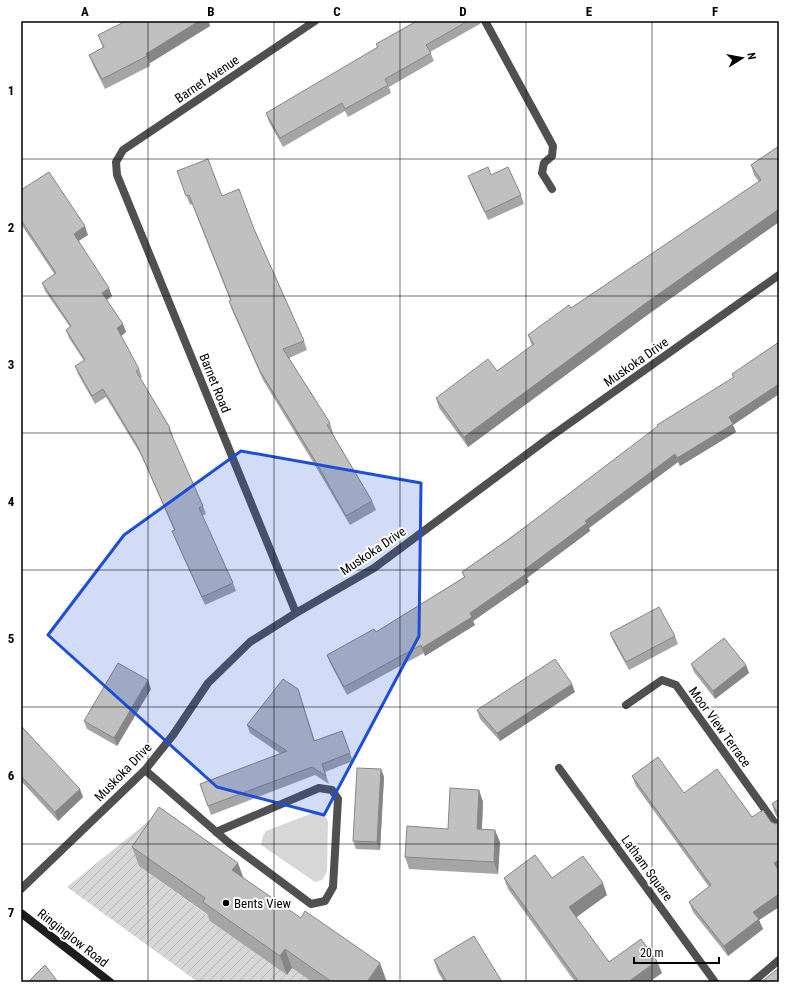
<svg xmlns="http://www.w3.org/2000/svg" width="800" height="1003" font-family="'Roboto Condensed',sans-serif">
  <defs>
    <pattern id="garden-furrows" width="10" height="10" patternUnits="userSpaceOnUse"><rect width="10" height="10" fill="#d7d7d7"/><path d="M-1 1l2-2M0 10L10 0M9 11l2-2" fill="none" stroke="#b7b7b7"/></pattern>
  </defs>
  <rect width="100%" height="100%" fill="#fff"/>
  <path fill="#d7d7d7" d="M315,812L326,817L328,822L327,871C324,878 323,881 315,882L261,845L263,836L266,831Z"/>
  <path fill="url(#garden-furrows)" d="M165,808L161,822L139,866L212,918L287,975L292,968L312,982H198L67,887Z"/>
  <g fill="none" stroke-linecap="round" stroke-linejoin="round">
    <path stroke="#505050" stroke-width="8" d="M485,21L553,146L552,156L544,163L542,173L552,189
      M626,705L662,680L676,685L779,829
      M145,770L229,843L311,904L325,901L333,887L338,799L332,790L319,788L216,832"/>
    <path stroke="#505050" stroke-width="8" d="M296,613L117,175L116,162L123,150L315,21
      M559,768L715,982
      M21,889L145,770L173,735L208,683L250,642L296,613L374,568L550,437L779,275
      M753,982L779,960"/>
    <path stroke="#1d1d1d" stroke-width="8" d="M21,913L110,982"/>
  </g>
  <path fill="#a5a5a5" d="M126,21H209L210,26L150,63V66L105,89L93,65L89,55L103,48L98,35Z
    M417,21H481L480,24L430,52L434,61L389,87L391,93L348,117L345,111L283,147L269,122L266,113L378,48L376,44Z
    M779,146V222L650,313L468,447L439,408L436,398L497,371L532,346L528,335L571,308L759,182L754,175L751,165Z
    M177,171L222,196L254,229L304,341L307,350L289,358L330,423L333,433H332L372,501L376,510L350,525L319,472L263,380L232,310L229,301L230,300L192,204L190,205Z
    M491,175L521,195L524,204L488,220L471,184L468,176Z
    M21,190L88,235L78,241L112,296L107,300L123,324L126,332L121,336L139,369L142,377L140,378L170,428L173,436L172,437L203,506L206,514L202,516L233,583L236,591L205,605L175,539L172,531L174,530L141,455L106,397L95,404L78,374L75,366L84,361L69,338L66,330L70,327L45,291L42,283L55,275L21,224Z
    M779,342V394L733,425L736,432L680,466L678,462L589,528L590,531L527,578L529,582L473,621L475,625L425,656L424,653L347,695L330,663L327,655L376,632L464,577L462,572L733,378L732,374Z
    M610,633L675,636L678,644L629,670L613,641Z
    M691,664L746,665L749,673L715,699L694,672Z
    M151,689L117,746L87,729L84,721Z
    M298,689L315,741L342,731L353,761L325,772L329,784L315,775L211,815L200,784L281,754L250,733L247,725Z
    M575,692L500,741L480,719L477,710Z
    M21,724L22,726L83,797L58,821L21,781Z
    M381,769L384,777L380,850L356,849L353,841Z
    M632,776L684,793L752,817L776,824L779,822V907L759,920L763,929L728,956L693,912L689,902L709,887L636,786Z
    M479,790L483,802L482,829L500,842L498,874L409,869L405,857L448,829Z
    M779,799V820L775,814L772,804Z
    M132,847L243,878L387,982H312L292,968L287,975L210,921L207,914L139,866Z
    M504,878H552L607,895L576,917L609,962L662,973L649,982H575L508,889Z
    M434,960L502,982H444L438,972Z"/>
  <path fill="#868686" d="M199,21H208L210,26L150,63L146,54Z
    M779,209V222L650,313L468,447L464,437L646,303Z
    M85,226L88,235L77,242L74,234Z
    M109,288L112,296L105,301L102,293Z
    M123,324L126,332L120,337L117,328Z
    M779,384V394L733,425L736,432L680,466L677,458L729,417Z
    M675,454L678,462L589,528L590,531L527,578L529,582L473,621L475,625L425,656L422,648L470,613L585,521Z
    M746,665L749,673L715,699L713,691Z
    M148,680L151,689L117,746L114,738Z
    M572,684L575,692L500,741L497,733Z
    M381,769L384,777L380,850L377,842Z
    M80,789L83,797L58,821L55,812Z
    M479,790L483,802L481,841L477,829Z
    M495,830L500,842L498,874L494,862Z
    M779,860V872L774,863Z
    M238,863L245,882L232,870Z
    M603,883L607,895L574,919L569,907Z
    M779,894V907L759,920L763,929L728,956L724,946L753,912Z
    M285,949L292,968L287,975L280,956Z
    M657,961L662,973L649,982H628Z
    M380,963L387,982H367Z"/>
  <path fill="#c0c0c0" stroke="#868686" d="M126,21H199L146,54L147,56L102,79L89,55L104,47L98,35Z
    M417,21H468L426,45L431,53L385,79L388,85L345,109L342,103L280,138L266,113L378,47L376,44Z
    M779,146V209L646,303L464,437L436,398L488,359L497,371L534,344L528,335L569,305L571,308L761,180L751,165Z
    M208,159L222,196L239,189L254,229L304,341L283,349L330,423L327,425L372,501L346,516L316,462L260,371L229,301L231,300L189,195L186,196L177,171Z
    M488,167L491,175L508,167L521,195L485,212L468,176Z
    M49,172L85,226L74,234L109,288L102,293L123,324L117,328L139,369L136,371L170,428L169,429L203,506L199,508L233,583L202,597L172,531L175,530L138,447L103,389L92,396L75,366L85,360L66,330L71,326L42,283L56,273L21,220V190Z
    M779,342V384L729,417L733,424L677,458L675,454L585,521L587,523L524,570L526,574L470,613L472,617L422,648L421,645L344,687L327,655L374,629L376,632L465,577L462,572L512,537L658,426L657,425L734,377L732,374Z
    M659,607L675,636L626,662L610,633Z
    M724,638L746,665L713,691L691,664Z
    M555,659L572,684L497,733L477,710Z
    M118,663L148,680L114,738L84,721Z
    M283,679L298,689L314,741L342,731L350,753L322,764L326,776L312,767L208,806L200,784L287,751L247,725Z
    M21,726L80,789L55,812L21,776Z
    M658,757L684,793L717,769L752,817L763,810L771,822L776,824L779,822V860L774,863L779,871V894L753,912L759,919L724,946L689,902L711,885L632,776Z
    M357,768L381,769L377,842L353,841Z
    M450,788L479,790L477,829L495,830L494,862L405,857L407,826L448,829Z
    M779,799V815L772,804Z
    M159,807L238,863L232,870L301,918L305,911L380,963L367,982H332L285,949L280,956L203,902L205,898L132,847Z
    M535,855L552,878L583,856L603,883L569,907L609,962L641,939L657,961L628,982H579L504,878Z
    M474,936L502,982H447L434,960Z
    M45,965L58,982H28Z
    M779,968V982H761Z"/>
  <path fill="#1d4ed8" fill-opacity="0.2" stroke="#1d4ed8" stroke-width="3" stroke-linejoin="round" d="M241,451L421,483L419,636L324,815L217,787L48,635L124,535Z"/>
  <path fill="none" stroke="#000" stroke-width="1" stroke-opacity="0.55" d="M148,21V982M274,21V982M400,21V982M526,21V982M652,21V982M21,159H779M21,296H779M21,433H779M21,570H779M21,707H779M21,844H779"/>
  <circle fill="#000" stroke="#fff" stroke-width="1.5" cx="226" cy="903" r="4"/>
  <g text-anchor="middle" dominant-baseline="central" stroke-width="4" stroke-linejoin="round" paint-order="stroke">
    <g font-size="13" fill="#000" stroke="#fff">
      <text transform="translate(207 79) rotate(-34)">Barnet Avenue</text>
      <text transform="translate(636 362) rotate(-35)">Muskoka Drive</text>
      <text transform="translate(215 383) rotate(68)">Barnet Road</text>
      <text transform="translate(373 551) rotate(-34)">Muskoka Drive</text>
      <text transform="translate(720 727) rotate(54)">Moor View Terrace</text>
      <text transform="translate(123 772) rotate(-46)">Muskoka Drive</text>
      <text transform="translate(647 868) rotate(54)">Latham Square</text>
      <text transform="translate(73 938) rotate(38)">Ringinglow Road</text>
    </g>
    <g font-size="13" fill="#000" stroke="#fff" text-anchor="start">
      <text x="234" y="903">Bents View</text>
    </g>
  </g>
  <rect width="800" height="1003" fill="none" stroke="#ffffff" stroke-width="44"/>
  <g transform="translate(742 58) rotate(79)" stroke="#ffffff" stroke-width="3" paint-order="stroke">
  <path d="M0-3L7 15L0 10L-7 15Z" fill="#000000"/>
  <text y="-6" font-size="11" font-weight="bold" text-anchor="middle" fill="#000000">N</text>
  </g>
  <path d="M634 957v6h85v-6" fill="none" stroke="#000000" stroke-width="2"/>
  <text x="640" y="957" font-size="12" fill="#000000" stroke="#ffffff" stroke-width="3" paint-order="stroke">20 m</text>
  <rect x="22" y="22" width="756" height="959" fill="none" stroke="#000" stroke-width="1.5"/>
  <g font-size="13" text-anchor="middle" font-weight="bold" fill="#000">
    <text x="85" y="16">A</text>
    <text x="211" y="16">B</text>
    <text x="337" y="16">C</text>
    <text x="463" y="16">D</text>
    <text x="589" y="16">E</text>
    <text x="715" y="16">F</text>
    <text x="11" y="95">1</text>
    <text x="11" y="232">2</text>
    <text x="11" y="369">3</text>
    <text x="11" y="506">4</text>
    <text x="11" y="643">5</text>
    <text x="11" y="780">6</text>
    <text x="11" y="917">7</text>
  </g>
</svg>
